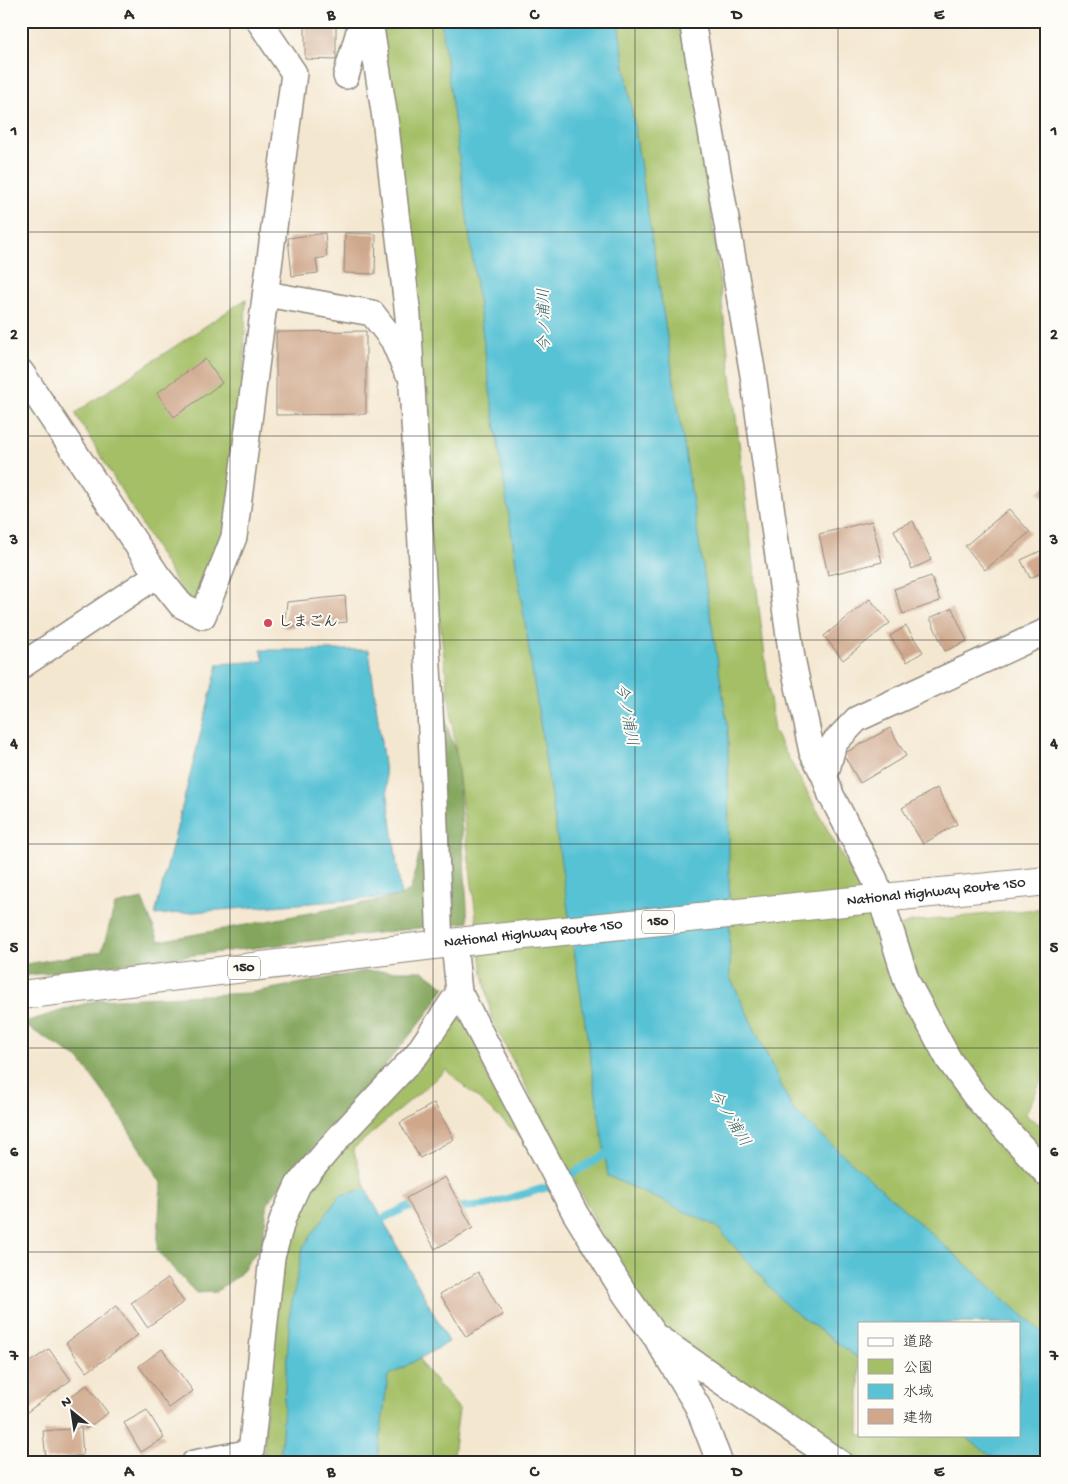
<svg xmlns="http://www.w3.org/2000/svg" width="1068" height="1484" font-family="'Gochi Hand','Klee One',sans-serif">
  <rect width="100%" height="100%" fill="#fdfcf7"/>
  <filter id="ink" filterUnits="userSpaceOnUse"><feTurbulence type="fractalNoise" baseFrequency=".02" numOctaves="2"/><feDisplacementMap in="SourceGraphic" scale="10" xChannelSelector="R" yChannelSelector="G"/><feConvolveMatrix kernelMatrix="1 2 1 2 8 2 1 2 1" color-interpolation-filters="sRGB"/></filter>
  <filter id="wash" filterUnits="userSpaceOnUse"><feTurbulence type="fractalNoise" baseFrequency=".0096" numOctaves="4" result="noise"/><feDisplacementMap in="SourceGraphic" scale="20" xChannelSelector="R" yChannelSelector="G"/><feGaussianBlur stdDeviation="1.12" result="paint"/><feColorMatrix in="noise" values="0 0 0 0 0 0 0 0 0 0 0 0 0 0 0 0 0 1.4 0 .05"/><feComposite in="paint" operator="in"/></filter>
  <g filter="url(#wash)">
    <rect width="100%" height="100%" fill="#f4e7d0"/>
    <path fill="#a4bf66" stroke="#687548" fill-rule="evenodd" d="M366,21H688L774,731L892,948L890,930L911,922L1047,908V1069L1025,1115L1047,1129V1463H860L654,1335L492,1020L483,974ZM859,1323H1019V1435H859Z
      M246,299L239,500L194,612L75,413Z
      M466,1019L547,1160L446,1070L353,1149L423,1366L459,1409L452,1463H263L273,1315L281,1254L310,1183L451,1021Z"/>
    <path fill="#83a65b" stroke="#576843" d="M428,666L457,757L468,922L21,976V965L102,951L115,905L142,899L159,941L401,896L411,889L434,789Z
      M365,971H423L445,987L427,1014L365,1090L288,1176L268,1202L262,1244L239,1275L216,1292L196,1293L157,1251L161,1183L115,1108L79,1059L21,1023L97,1000L250,993Z"/>
    <path fill="#59c2d5" stroke="#427680" d="M441,21H618L728,728L730,977L793,1110L1039,1330L1047,1334V1463H1000L963,1435H1019V1323H859V1359L788,1307L716,1226L608,1176L490,390Z
      M261,650H369L401,896L155,915L218,664L264,661Z
      M366,1189L449,1342L388,1376L378,1455L374,1463H280L290,1312L303,1247L340,1195Z"/>
    <g fill="none" stroke-linecap="round" stroke-linejoin="round">
      <path stroke="#59c2d5" stroke-width="8" d="M452,1208L486,1205L552,1186L612,1150
        M373,1223L407,1207L420,1208"/>
    </g>
    <g id="blocks">
      <path fill="#cfa78b" d="M305,21H336V60L305,59Z
        M325,233L327,257L316,259L318,273L292,276L288,238Z
        M345,233L376,234L375,274L344,273Z
        M366,331V414L276,415V332Z
        M205,359L222,383L174,417L157,393Z
        M1047,485V502L1038,492Z
        M1009,509L1030,532L985,570L965,546Z
        M872,521L882,562L828,575L819,534Z
        M913,521L931,560L912,569L894,530Z
        M1047,548V570L1030,578L1021,560Z
        M931,576L940,601L903,614L894,589Z
        M345,596L347,622L284,628L287,602Z
        M870,599L890,623L843,660L824,636Z
        M952,608L967,641L945,651L930,618Z
        M906,626L923,652L907,662L890,636Z
        M890,728L906,756L860,783L843,754Z
        M937,788L957,824L923,844L902,808Z
        M434,1103L454,1139L420,1158L400,1123Z
        M445,1177L473,1228L435,1249L406,1198Z
        M478,1272L503,1315L466,1337L440,1294Z
        M168,1278L184,1302L147,1327L131,1303Z
        M116,1306L138,1335L87,1372L66,1343Z
        M49,1349L71,1380L23,1415L21,1368Z
        M162,1349L193,1391L169,1408L139,1366Z
        M87,1385L108,1413L86,1429L65,1400Z
        M147,1410L164,1438L141,1452L124,1423Z
        M81,1428L83,1455L46,1459L43,1431Z"/>
    </g>
  </g>
  <g filter="url(#ink)">
    <use href="#blocks" fill-opacity="0" stroke="#90897e" stroke-width="1"/>
    <g fill="none" stroke-linecap="round" stroke-linejoin="round">
      <defs>
        <path id="minor" d="M370,21L385,118L408,316L429,685L440,944
          M692,21L753,375L792,658L812,752L825,777
          M346,76L362,21
          M266,294L372,313L393,340L406,370
          M21,372L157,575L181,605L203,616L234,537L294,73L259,21
          M1047,631L857,719L834,743L825,777L831,795L875,880L907,982L949,1060L975,1096L1047,1174
          M21,666L157,575
          M454,943L459,992L575,1213L625,1294L654,1335L840,1463
          M658,1341L698,1407L720,1463
          M194,1463L251,1452L272,1257L283,1218L298,1185L339,1137L417,1054L459,992"/>
        <g id="trunk">
          <path id="s1" d="M21,995L467,941L1047,881"/>
        </g>
      </defs>
      <use href="#minor" stroke="#90897e" stroke-width="28"/>
      <use href="#trunk" stroke="#90897e" stroke-width="30"/>
      <use href="#minor" stroke="#fff" stroke-width="25"/>
      <use href="#trunk" stroke="#fff" stroke-width="28"/>
    </g>
  </g>
  <path fill="none" stroke="#2b2b2b" stroke-width="1" stroke-opacity="0.55" d="M230,21V1463M433,21V1463M635,21V1463M838,21V1463M21,232H1047M21,436H1047M21,640H1047M21,844H1047M21,1048H1047M21,1252H1047"/>
  <circle fill="#d1495b" stroke="#fdfcf7" stroke-width="2" cx="268" cy="623" r="5"/>
  <g text-anchor="middle" dominant-baseline="central" stroke-width="4" stroke-linejoin="round" paint-order="stroke">
    <g fill="#fdfcf7" stroke="#6a6a68" stroke-width="1">
      <rect x="642" y="910.5" width="32" height="23" rx="4"/>
      <rect x="228" y="956.5" width="32" height="23" rx="4"/>
    </g>
    <g font-size="14" font-weight="bold" fill="#2b2b2b">
      <text x="658" y="922">150</text>
      <text x="244" y="968">150</text>
    </g>
    <g font-size="15" font-weight="bold" fill="#2b2b2b" stroke="#fdfcf7" text-anchor="start">
      <text x="278" y="623">しまごん</text>
    </g>
    <g font-size="15" fill="#2b2b2b" stroke="#fdfcf7">
      <text stroke="none"><textPath href="#s1" startOffset="921">National Highway Route 150</textPath></text>
      <text stroke="none"><textPath href="#s1" startOffset="516">National Highway Route 150</textPath></text>
    </g>
    <g font-size="16" font-style="italic" fill="#3b6066" stroke="#fdfcf7">
      <text transform="translate(546 320) rotate(-91)">今ノ浦川</text>
      <text transform="translate(625 715) rotate(79)">今ノ浦川</text>
      <text transform="translate(728 1119) rotate(58)">今ノ浦川</text>
    </g>
  </g>
  <rect width="1068" height="1484" fill="none" stroke="#fdfcf7" stroke-width="55"/>
  <rect x="858" y="1322" width="162" height="115" fill="#fdfcf7" stroke="#a9a8a5"/>
  <rect x="868" y="1338" width="25" height="8" fill="#ffffff" stroke="#a9a8a5"/>
  <text x="903" y="1346" font-size="15" fill="#2b2b2b">道路</text>
  <rect x="868" y="1359" width="25" height="15" fill="#a4bf66" stroke="#a9a8a5"/>
  <text x="903" y="1372" font-size="15" fill="#2b2b2b">公園</text>
  <rect x="868" y="1384" width="25" height="15" fill="#59c2d5" stroke="#a9a8a5"/>
  <text x="903" y="1396" font-size="15" fill="#2b2b2b">水域</text>
  <rect x="868" y="1409" width="25" height="15" fill="#cfa78b" stroke="#a9a8a5"/>
  <text x="903" y="1422" font-size="15" fill="#2b2b2b">建物</text>
  <g transform="translate(72 1412) rotate(330)" stroke="#fdfcf7" stroke-width="4" paint-order="stroke">
  <path d="M0-4L9 19L0 12L-9 19Z" fill="#2b2b2b"/>
  <text y="-8" font-size="14" font-weight="bold" text-anchor="middle" fill="#2b2b2b">N</text>
  </g>
  <rect x="28" y="28" width="1012" height="1428" fill="none" stroke="#2b2b2b" stroke-width="2"/>
  <g font-size="16" text-anchor="middle" font-weight="bold" fill="#2b2b2b">
    <text x="129" y="19">A</text>
    <text x="331" y="19">B</text>
    <text x="534" y="19">C</text>
    <text x="737" y="19">D</text>
    <text x="939" y="19">E</text>
    <text x="14" y="135">1</text>
    <text x="1054" y="135">1</text>
    <text x="14" y="339">2</text>
    <text x="1054" y="339">2</text>
    <text x="14" y="544">3</text>
    <text x="1054" y="544">3</text>
    <text x="14" y="748">4</text>
    <text x="1054" y="748">4</text>
    <text x="14" y="952">5</text>
    <text x="1054" y="952">5</text>
    <text x="14" y="1156">6</text>
    <text x="1054" y="1156">6</text>
    <text x="14" y="1360">7</text>
    <text x="1054" y="1360">7</text>
    <text x="129" y="1476">A</text>
    <text x="331" y="1476">B</text>
    <text x="534" y="1476">C</text>
    <text x="737" y="1476">D</text>
    <text x="939" y="1476">E</text>
  </g>
</svg>
